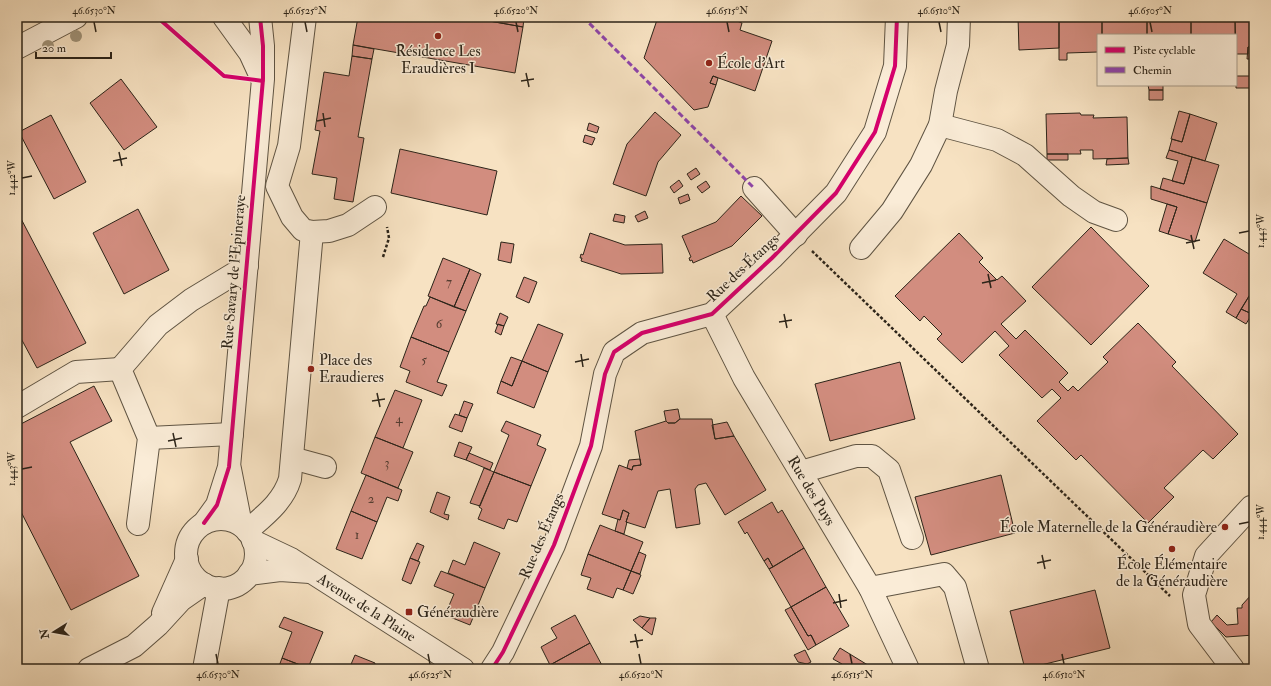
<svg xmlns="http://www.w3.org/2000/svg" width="1271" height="686" font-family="'IM FELL Double Pica',serif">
  <rect width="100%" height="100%" fill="#f7e2c2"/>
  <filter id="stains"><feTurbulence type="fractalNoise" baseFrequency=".005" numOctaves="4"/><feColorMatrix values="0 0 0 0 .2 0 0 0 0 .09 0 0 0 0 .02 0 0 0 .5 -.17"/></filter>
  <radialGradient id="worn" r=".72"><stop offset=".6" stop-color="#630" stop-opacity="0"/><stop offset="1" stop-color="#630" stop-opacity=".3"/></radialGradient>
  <path fill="#d28d7f" stroke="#2c2419" d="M358,17H467L523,27L515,73L353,45Z
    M467,17H517L524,18L523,27Z
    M658,17H738L737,21L742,23L740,30L772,41L755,91L713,76L710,83L716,85L708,107L694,110L644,58Z
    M1018,17H1059V48L1019,50Z
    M1059,17H1102V35H1098V52L1067,53V60H1059Z
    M1102,17H1136V20H1147V35H1102Z
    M1136,17H1147V20H1136Z
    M1147,17H1191V35H1147Z
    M1191,17H1235V35H1191Z
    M1235,17H1254V47H1248V54H1236Z
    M353,45L374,49L372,59L352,56Z
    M1248,47H1254V59H1247Z
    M352,56L372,59L358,137L364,138L353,202L334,199L337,178L312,174L320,131L315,130L324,72L349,76Z
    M713,76L718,78L716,85L710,83Z
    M1236,76H1253L1254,88H1236Z
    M121,79L157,127L124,150L90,103Z
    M1148,85H1163V90H1149Z
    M1149,90H1163V100H1149Z
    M1179,111L1190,114L1182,142L1171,139Z
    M655,112L681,135L658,162L646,196L613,184L627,144Z
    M1080,113L1081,115H1094L1093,118L1127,117L1128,158L1093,159V150H1080L1081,154H1047L1046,114Z
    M1190,114L1217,123L1205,161L1169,150L1172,139L1182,142Z
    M51,115L86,182L54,199L19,132Z
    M589,123L599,127L597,133L587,130Z
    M585,135L595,138L592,145L583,142Z
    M400,149L497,171L487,215L391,193Z
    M1169,150L1192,157L1184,184L1172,181L1178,161L1166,158Z
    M1047,154H1068V160H1047Z
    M1192,157L1219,165L1207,203L1160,189L1163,178L1184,184Z
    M1128,158L1129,164L1106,165L1107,159Z
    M696,168L700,174L691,180L687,174Z
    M679,180L683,186L674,193L670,187Z
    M706,181L710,187L702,193L697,187Z
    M1151,186L1207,203L1195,242L1168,234L1177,207L1151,199Z
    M688,194L690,200L680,204L678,198Z
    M741,196L762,216L732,246L693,263L692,260L690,261L689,258L691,257L682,236L716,222Z
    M1167,204L1177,207L1168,234L1159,231Z
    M138,209L169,270L124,294L93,233Z
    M17,211L86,343L37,368L17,331Z
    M645,211L648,218L638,222L635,216Z
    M615,214L625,216L624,223L613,221Z
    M1091,227L1149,286L1091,345L1032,287Z
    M590,233L625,245L662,244L663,273L621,274L581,261L582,258H580L581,254L583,255Z
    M959,233L983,258L979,262L997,280L1002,276L1026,301L1001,324L1016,339L1025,330L1068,373L1059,382L1068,391L1073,386L1078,391L1108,362L1103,357L1138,323L1176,362L1172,366L1238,434L1213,459L1203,450L1164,488L1174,497L1148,523L1081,455L1076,460L1037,421L1061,398L1052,389L1042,398L999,355L1009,346L995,331L962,363L937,339L942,334L924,316L920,321L895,296Z
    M1224,239L1254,257V288L1236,318L1226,312L1237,294L1203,273Z
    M501,242L514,244L511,263L498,260Z
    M443,258L470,269L454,307L428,296Z
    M470,269L481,274L466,311L454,307Z
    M524,277L537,282L529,303L516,297Z
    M1254,288V311L1252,314L1241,309Z
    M430,297L466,311L449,352L411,337L424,306H426Z
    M1241,309L1252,314L1246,324L1236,318Z
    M500,313L508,317L504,326L496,324Z
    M498,324L504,326L501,335L495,332Z
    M538,324L563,334L548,372L522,361Z
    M411,337L449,352L437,382L447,385L442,396L406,382L410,371L400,367Z
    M511,357L522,361L512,386L501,381Z
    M522,361L548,372L534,408L497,393L501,381L512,386Z
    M900,362L915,419L830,441L815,384Z
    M94,386L112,421L70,442L139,576L71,610L17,504V426Z
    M395,390L422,400L403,448L375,437Z
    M464,401L473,404L467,418L459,415Z
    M678,409L680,419L675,423H668L666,421L664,411Z
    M455,414L467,418L462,432L449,427Z
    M680,419H712L715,439L734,436L766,490L725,515L706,483L698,485L695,489L700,524L676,528L670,489L658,491L645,528L626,522L629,513L623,510L620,520L602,514L619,465L632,470L633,466L641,465L635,431L666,421L668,423H675Z
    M506,421L541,435L537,445L546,449L531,486L494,472L509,435L501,431Z
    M727,422L734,436L715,439L712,425Z
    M375,437L413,452L398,488L361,473Z
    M459,442L472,447L466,460L454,456Z
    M469,453L493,463L490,470L466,460Z
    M640,459L641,465L633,466L632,470L627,468L629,460Z
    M484,468L494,472L480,506L470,503Z
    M494,472L531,486L517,522L508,519L504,529L478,519L482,509L479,507Z
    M366,475L402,490L398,501L387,497L377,522L351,511Z
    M1001,475L1015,533L931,555L915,497Z
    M437,492L450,497L444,514L449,515L448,520L430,512Z
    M772,502L778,513L782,510L804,548L773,567L768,558L764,561L747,532L745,534L738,522Z
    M623,510L629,513L626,522H627L624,534L615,531L618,519L620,520Z
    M351,511L377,522L362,559L336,549Z
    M600,525L643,542L631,571L588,554Z
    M474,542L500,553L485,588L448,573L453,560L465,565Z
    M417,543L424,546L418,561L410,558Z
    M804,548L826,587L791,607L769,569Z
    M639,552L646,555L640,574L631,571Z
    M588,554L631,571L623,590L617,588L613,598L587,589L591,578L581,575Z
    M410,558L420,562L411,584L402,580Z
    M768,558L773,567L769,569L764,561Z
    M441,571L485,588L470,625L445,615L454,594L434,586Z
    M631,571L641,575L633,594L623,590Z
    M826,587L849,626L816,645L811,635L808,636L791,607Z
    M1095,590L1110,648L1025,669L1010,611Z
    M1252,594H1254V635L1226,637L1211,622L1217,615L1227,625L1238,624L1237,608H1242V605Z
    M791,607L808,636L811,635L816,645L808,650L785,610Z
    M575,615L590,643L550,665L541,647L557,638L551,628Z
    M640,616L650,618L642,628L633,620Z
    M284,617L323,632L308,668L282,658L292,632L279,627Z
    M650,618H656L652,635L642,628Z
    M590,643L604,669H552L550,665Z
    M840,648L871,667L870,669H838L842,664L833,659Z
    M805,650L811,662L807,664L798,662L794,655Z
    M355,655L375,663V669H349Z
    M282,658L308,668L310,669H278Z"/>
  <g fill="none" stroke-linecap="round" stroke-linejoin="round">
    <defs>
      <g id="minor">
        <path d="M224,17L250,53L261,77"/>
        <path d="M305,17L289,146L277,186L292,217L303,230L312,232"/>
        <path d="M17,48L76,17"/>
        <path d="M940,125L997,140L1025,155L1071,196L1094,212L1116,220"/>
        <path d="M754,188L796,235"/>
        <path d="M861,248L892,211L921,165L940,125L946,91L958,45L959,17"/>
        <path id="s1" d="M712,314L744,378L870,588L908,669"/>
        <path d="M17,407L76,372L120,369"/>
        <path d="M149,438L232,434"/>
        <path d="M292,458L325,467"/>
        <path d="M230,469L241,525"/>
        <path d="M801,472L856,456H872L889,470L912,538"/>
        <circle cx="221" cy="554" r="35"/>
        <path d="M204,523L217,505L229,467L263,79V46L260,17"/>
        <path d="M138,524L149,438L120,369L158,325L191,300L247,266"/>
        <path d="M247,531C265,515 283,502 290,479L312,232L329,231L348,225L375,207"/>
        <path id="s2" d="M253,541L291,559L463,669"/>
        <path d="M249,574L280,570L310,572"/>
        <path d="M870,588L944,574L955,587L978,669"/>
        <path d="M163,613L187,559"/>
        <path d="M89,669L134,646L158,625L181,600L204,584"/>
        <path d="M204,669L219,588"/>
        <path d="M492,669L503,652L554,545L591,446L605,374L614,352L642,333L712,314L772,258L836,193L875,132L895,66L897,17"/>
        <path d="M1233,669L1199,624L1194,595L1206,556L1251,507"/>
      </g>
    </defs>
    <use href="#minor" stroke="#5f5443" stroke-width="24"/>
    <path stroke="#2c2419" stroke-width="2.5" stroke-dasharray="3 2" stroke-linecap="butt" d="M812,251L1170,596
      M383,257L389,238L387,227"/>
    <use href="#minor" stroke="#faecd7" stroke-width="22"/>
    <path stroke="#8e44ad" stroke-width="3" stroke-dasharray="6 3" stroke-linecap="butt" d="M583,17L754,188"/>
    <defs>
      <path id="cycleway" d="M157,17L224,76L263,81
        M204,523L217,505L229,467L263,79V46L260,17
        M492,669L503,652L554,545L591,446L605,374L614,352L642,333L712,314L772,258L836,193L875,132L895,66L897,17"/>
    </defs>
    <use href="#cycleway" stroke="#faecd7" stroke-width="6"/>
    <use href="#cycleway" stroke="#d6006c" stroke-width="4"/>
  </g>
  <g fill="#a09379">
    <circle cx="76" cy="36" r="6"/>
    <circle cx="48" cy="46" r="6"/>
  </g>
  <path fill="none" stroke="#2c2419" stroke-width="1.5" d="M94,22L96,32M305,22L307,32M516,22L518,32M727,22L729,32M939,22L941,32M1150,22L1152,32M526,73L529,87M521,81L534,79M323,113L325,127M317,121L331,118M119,152L122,166M113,161L127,158M22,178L32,176M1239,233L1249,231M1191,235L1194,249M1186,243L1200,240M988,274L991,288M982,283L996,280M784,314L787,328M779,322L792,320M581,354L583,367M575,362L589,359M377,393L380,407M372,401L385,399M173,433L176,447M168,441L182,438M22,469L32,467M1239,524L1249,522M1042,555L1045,569M1037,563L1051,560M839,594L841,608M833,603L847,600M635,634L638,648M630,642L643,640M216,654L218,664M428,654L430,664M639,654L641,664M850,654L852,664M1062,654L1064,664"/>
  <g fill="#8f2418" stroke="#faecd7" stroke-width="1.5">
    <circle cx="438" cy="36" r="4"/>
    <circle cx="709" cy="63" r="4"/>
    <circle cx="311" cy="369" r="4"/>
    <circle cx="1225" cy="527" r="4"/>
    <circle cx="1172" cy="549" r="4"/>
    <rect x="405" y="608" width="8" height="8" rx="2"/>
  </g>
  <g text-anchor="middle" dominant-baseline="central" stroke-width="3" stroke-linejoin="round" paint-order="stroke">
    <g font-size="13" fill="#563e32">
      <text x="449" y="282">7</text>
      <text x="439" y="324">6</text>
      <text x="424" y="360">5</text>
      <text x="399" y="419">4</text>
      <text x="387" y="463">3</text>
      <text x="371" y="499">2</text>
      <text x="357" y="535">1</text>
    </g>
    <g font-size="15" fill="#2c2419" stroke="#faecd7" text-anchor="start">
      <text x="438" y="51" text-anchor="middle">Résidence Les<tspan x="438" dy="17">Eraudières I</tspan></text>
      <text x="717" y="63">École d'Art</text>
      <text x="319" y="360">Place des<tspan x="319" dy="17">Eraudieres</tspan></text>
      <text x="1217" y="527" text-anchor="end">École Maternelle de la Généraudière</text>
      <text x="1172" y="564" text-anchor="middle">École Élémentaire<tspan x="1172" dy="17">de la Généraudière</tspan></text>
      <text x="417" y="612">Généraudière</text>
    </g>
    <g font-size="15" fill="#2c2419" stroke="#faecd7">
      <text transform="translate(743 268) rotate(-43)">Rue des Étangs</text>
      <text transform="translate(234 272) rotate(-85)">Rue Savary de l'Epineraye</text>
      <text stroke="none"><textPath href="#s1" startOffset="203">Rue des Puys</textPath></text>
      <text transform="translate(542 536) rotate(-67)">Rue des Étangs</text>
      <text stroke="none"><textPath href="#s2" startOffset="132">Avenue de la Plaine</textPath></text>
    </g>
  </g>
  <rect width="1271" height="686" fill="none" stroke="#f7e2c2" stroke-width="44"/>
  <rect x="1097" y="34" width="140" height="52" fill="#faecd7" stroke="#a89c8b"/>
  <rect x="1105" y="47" width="20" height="6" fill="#d6006c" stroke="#a89c8b"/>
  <text x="1133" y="54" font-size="12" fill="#2c2419">Piste cyclable</text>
  <rect x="1105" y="67" width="20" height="6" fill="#8e44ad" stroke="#a89c8b"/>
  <text x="1133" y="74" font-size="12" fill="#2c2419">Chemin</text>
  <g transform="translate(54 632) rotate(259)" stroke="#faecd7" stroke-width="3" paint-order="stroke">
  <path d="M0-3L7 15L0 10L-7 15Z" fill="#2c2419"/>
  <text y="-6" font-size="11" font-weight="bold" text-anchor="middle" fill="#2c2419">N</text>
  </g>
  <path d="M36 52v6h75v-6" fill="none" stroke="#2c2419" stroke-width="2"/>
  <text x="42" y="52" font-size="12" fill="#2c2419" stroke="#faecd7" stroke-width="3" paint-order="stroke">20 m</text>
  <rect x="22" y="22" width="1227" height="642" fill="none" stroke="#2c2419" stroke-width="1.5"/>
  <g font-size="10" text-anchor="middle" fill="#2c2419">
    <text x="94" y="14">46.6530°N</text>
    <text x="305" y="14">46.6525°N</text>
    <text x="516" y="14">46.6520°N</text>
    <text x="727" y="14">46.6515°N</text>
    <text x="939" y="14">46.6510°N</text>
    <text x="1150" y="14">46.6505°N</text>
    <text transform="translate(11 178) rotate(-90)" y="4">1.442°W</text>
    <text transform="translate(1260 231) rotate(-90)" y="4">1.443°W</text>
    <text transform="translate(11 469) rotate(-90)" y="4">1.443°W</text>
    <text transform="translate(1260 522) rotate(-90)" y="4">1.444°W</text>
    <text x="218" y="678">46.6530°N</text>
    <text x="430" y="678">46.6525°N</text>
    <text x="641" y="678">46.6520°N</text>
    <text x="852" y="678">46.6515°N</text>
    <text x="1064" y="678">46.6510°N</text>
  </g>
  <rect width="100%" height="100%" filter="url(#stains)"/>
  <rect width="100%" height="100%" fill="url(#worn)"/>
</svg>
